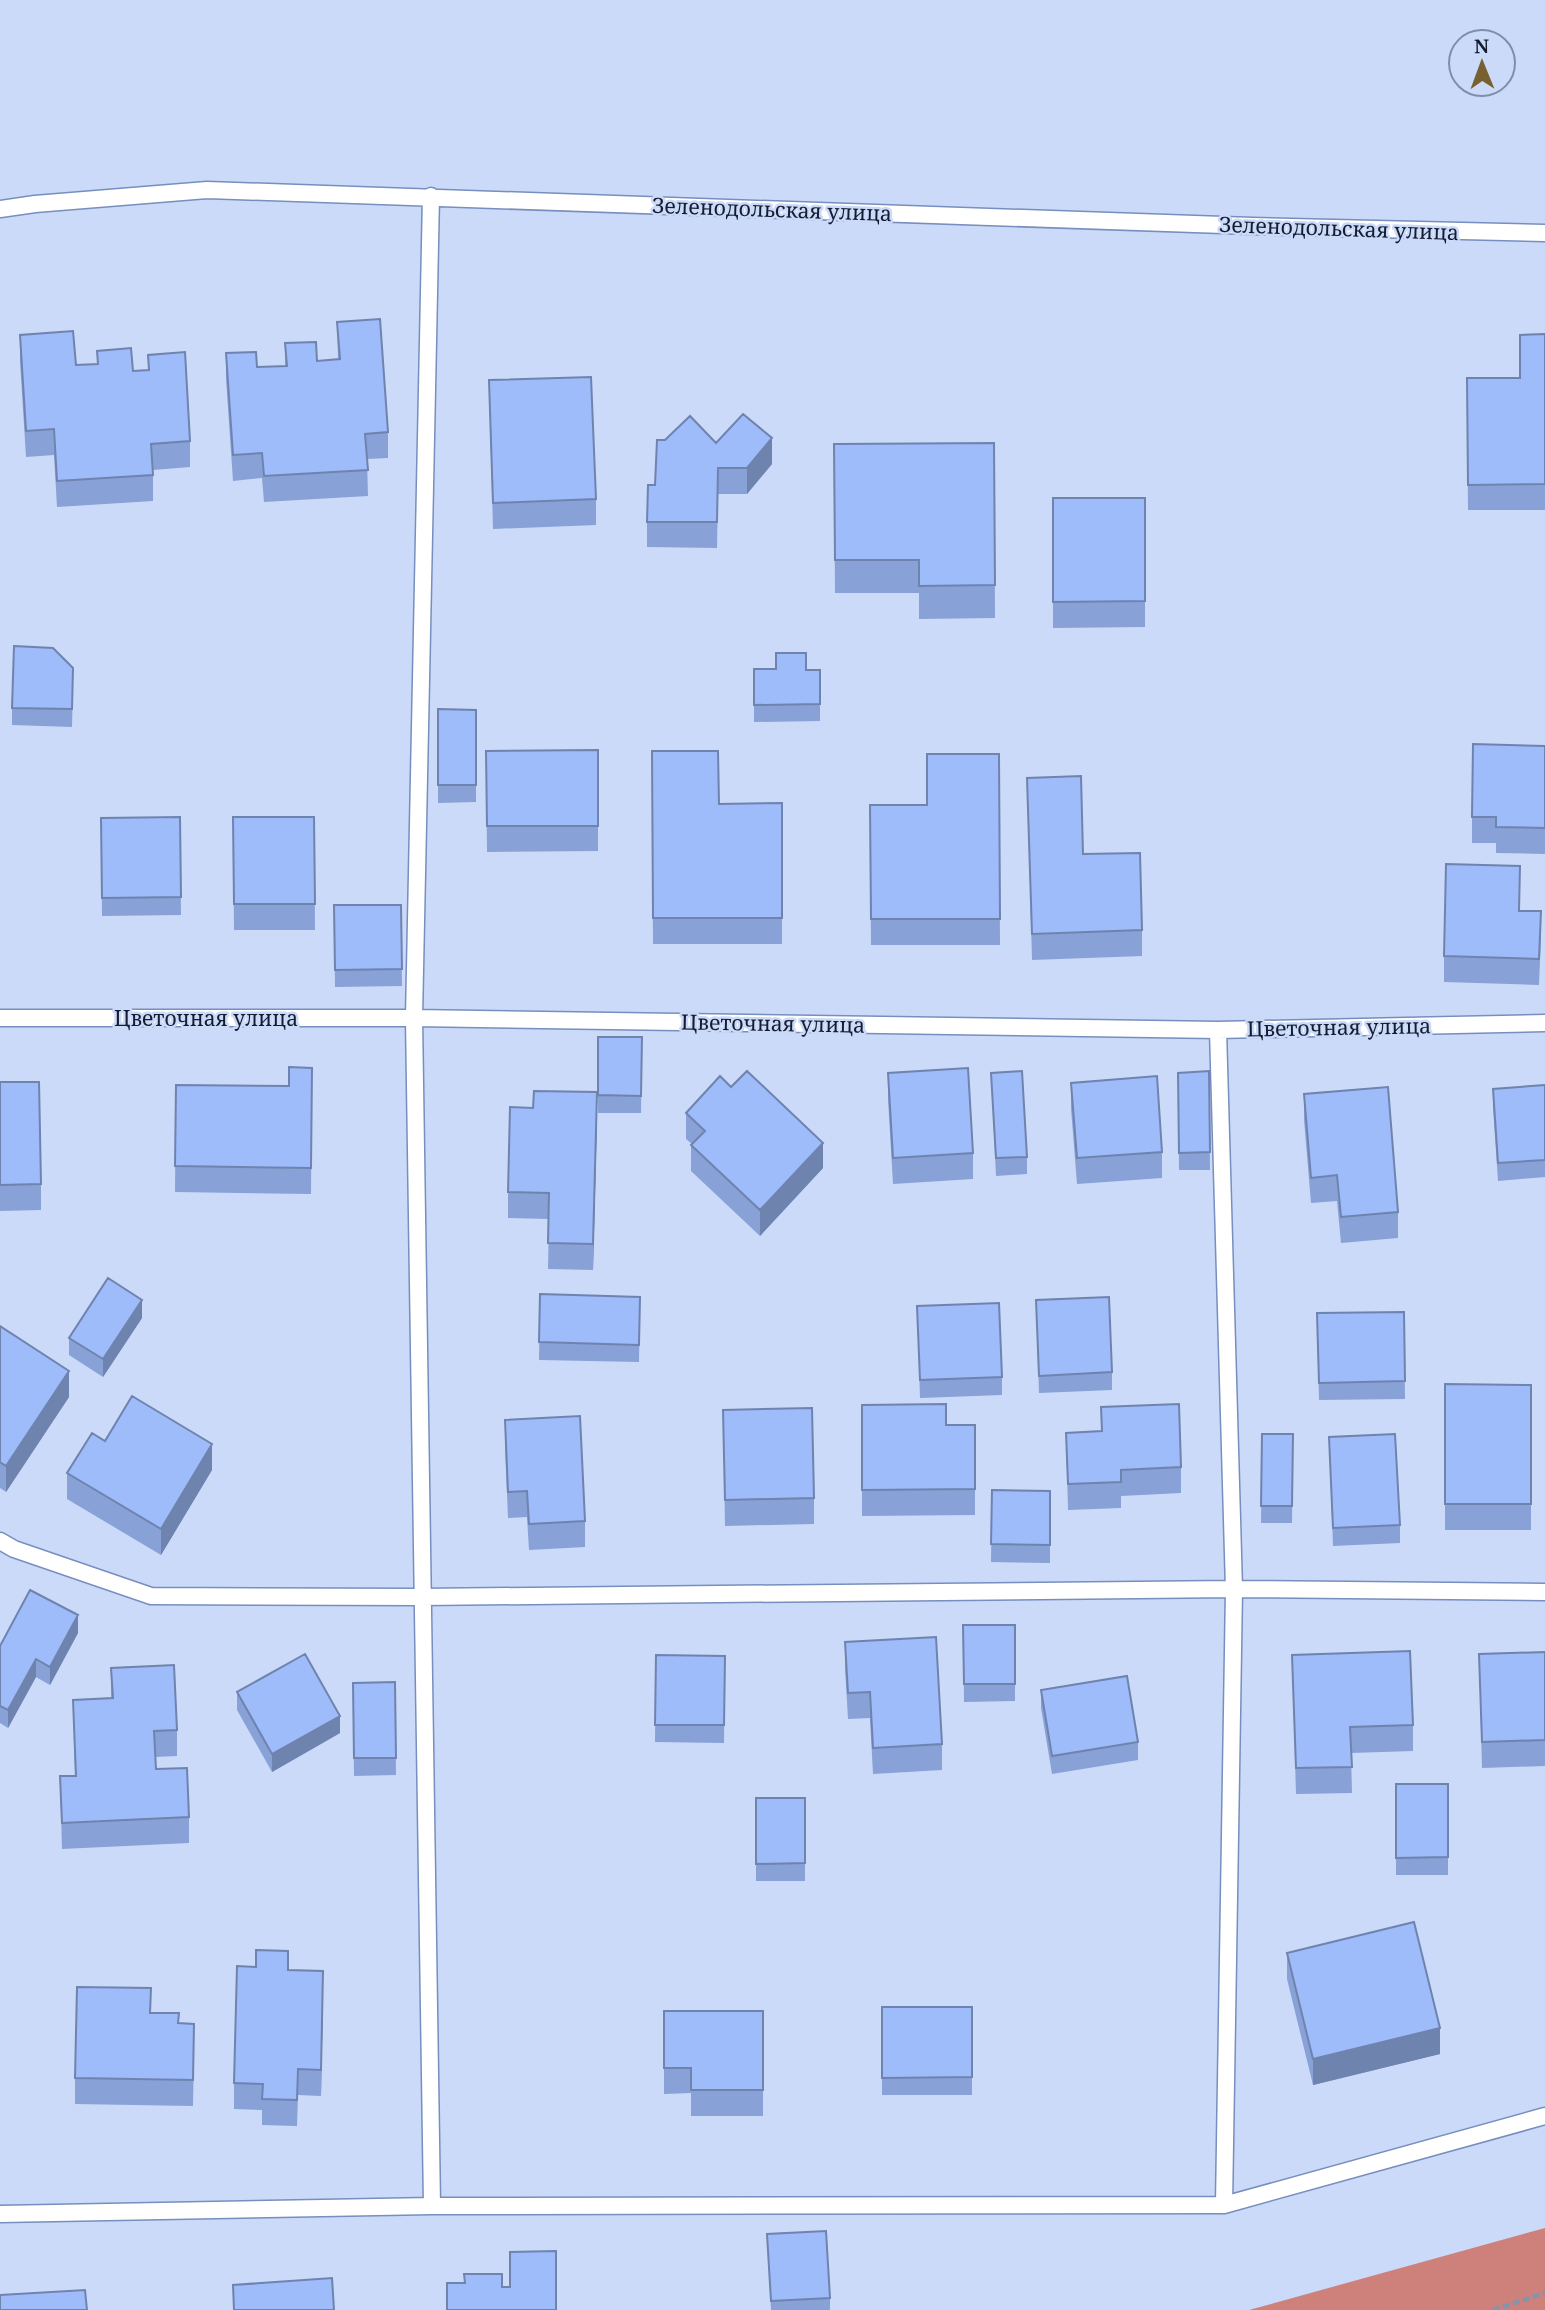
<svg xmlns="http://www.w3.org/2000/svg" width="1545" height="2310" font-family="'Noto Serif',serif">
  <rect width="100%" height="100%" fill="#cbdaf9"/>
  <path fill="#ce817b" d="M1545,2228V2310H1249Z"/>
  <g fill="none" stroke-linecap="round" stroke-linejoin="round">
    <defs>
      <path id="service" d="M431,196L414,1018L432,2206
        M0,209L35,204L207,190L1252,226L1545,233
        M0,1018H414L1218,1030L1545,1023
        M1218,1030L1234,1589L1224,2205
        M0,1541L14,1549L151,1596L421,1597L1234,1589L1545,1592
        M0,2214L432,2206L1224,2205L1545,2116"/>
    </defs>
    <use href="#service" stroke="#778ebe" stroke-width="19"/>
    <path stroke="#8693ad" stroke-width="4.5" stroke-dasharray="7 3.5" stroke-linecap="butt" d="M1493,2310L1545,2293"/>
    <use href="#service" stroke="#fff" stroke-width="16"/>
  </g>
  <path fill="#88a1d7" d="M337,322L388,432V458L367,459L368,496L264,502L262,478L233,481L226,379V353L257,367L285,366V343L317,361L338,359Z
    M1545,334V510H1468L1467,378H1520Z
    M20,335L76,365L97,364V351L133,371L148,370V355L190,441V467L153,470V501L57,507L54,455L26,457L20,361Z
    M489,380L596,499V525L493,529Z
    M716,443L772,464L747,494H718L717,548L647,547V522L655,485Z
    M994,443L995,618L919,619V593H835L834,444Z
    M1053,498H1145V627L1053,628Z
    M754,669L820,670V721L754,722Z
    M73,686L72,727L12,725V708Z
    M438,709L476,710V802L438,803Z
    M1545,746V854L1496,853V843H1472V817Z
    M598,750V851L487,852L486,751Z
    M652,751L719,804L782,803V944H653Z
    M999,754L1000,945H871L870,805H927Z
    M1027,778L1083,854L1142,930V956L1032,960Z
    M180,817L181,915L102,916L101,818Z
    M233,817H314L315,930H234Z
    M334,905H401L402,986L335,987Z
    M1520,911L1541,937L1539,985L1444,982V956Z
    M598,1037H642L641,1113H598Z
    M312,1068L311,1194L175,1192L176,1085L289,1086Z
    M1209,1071L1210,1170H1179L1178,1073Z
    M888,1073L973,1153V1179L893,1184L888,1099Z
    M991,1073L1027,1157V1174L996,1176Z
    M0,1082L41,1184V1210L0,1211Z
    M1071,1083L1162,1152V1178L1077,1184L1071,1109Z
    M1545,1085V1177L1498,1181L1493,1107V1089Z
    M731,1087L823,1168L760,1236L691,1171V1145L692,1144L686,1139V1113Z
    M1304,1094L1398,1212V1238L1341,1243L1337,1201L1311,1203L1304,1120Z
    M597,1118L593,1270L548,1269L549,1219L508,1218V1192Z
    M540,1294L640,1297L639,1362L539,1360Z
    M1036,1300L1112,1372V1390L1039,1393Z
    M917,1306L1002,1377V1395L920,1398Z
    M1404,1312L1405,1399L1319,1400L1317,1313Z
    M142,1318L103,1377L69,1355V1338Z
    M0,1326L69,1397L6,1492L0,1488Z
    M1445,1384L1531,1385V1530H1445Z
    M862,1405L946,1425H975V1515L862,1516Z
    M1101,1407L1181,1467V1493L1121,1496V1508L1068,1510L1066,1433L1101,1431Z
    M723,1410L814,1498V1524L725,1526Z
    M505,1420L585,1521V1547L529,1550L527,1517L508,1518L505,1446Z
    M1262,1434H1293L1292,1523H1261Z
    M1329,1437L1400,1525V1543L1333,1546Z
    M105,1441L212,1470L161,1555L67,1499V1473Z
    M992,1490L1050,1491V1563L991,1562Z
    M963,1625H1015V1701L964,1702Z
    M78,1633L50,1685L36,1677L8,1728L0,1723V1646Z
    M845,1642L942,1744V1770L873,1774L870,1718L848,1719L845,1668Z
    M1545,1652V1766L1482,1768L1479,1654Z
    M656,1655L725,1656L724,1743L655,1742Z
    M1292,1655L1413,1725V1751L1351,1753L1352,1793L1296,1794Z
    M111,1668L177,1730V1756L155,1757L156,1769L189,1817V1843L62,1849L60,1776H75L73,1700L111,1698Z
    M395,1682L396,1775L354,1776L353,1683Z
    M1041,1690L1138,1742V1760L1052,1774L1041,1708Z
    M237,1692L340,1733L272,1772L237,1710Z
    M1396,1784H1448V1875H1396Z
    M756,1798H805V1881H756Z
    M1287,1953L1440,2054L1313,2085L1287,1979Z
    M288,1970L323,1997L321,2096L298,2095L297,2126L262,2125V2110L234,2109V2083Z
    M882,2007H972V2095H882Z
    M664,2011H763V2116H691V2093L664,2094Z
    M151,2013L179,2023L194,2050L193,2106L75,2104V2078Z
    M767,2234L830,2298V2310H771Z"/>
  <path fill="#6f83af" d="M772,438V464L747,494V468Z
    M597,1092V1118L593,1270V1244Z
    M823,1143V1168L760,1236V1210Z
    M142,1300V1318L103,1377V1359Z
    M69,1371V1397L6,1492V1466Z
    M212,1444V1470L161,1555V1529Z
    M78,1615V1633L50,1685V1667Z
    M36,1659V1677L8,1728V1710Z
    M340,1716V1733L272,1772V1754Z
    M323,1971V1997L321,2096V2070Z
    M1440,2028V2054L1313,2085V2059Z"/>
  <path fill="#9ebbfa" stroke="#6f83af" stroke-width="2" d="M380,319L388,432L365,434L368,470L264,476L262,453L233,455L226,353L256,352L257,367L287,366L285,343L316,342L317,361L340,359L337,322Z
    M73,331L76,365L98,364L97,351L131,348L133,371L149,370L148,355L185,352L190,441L151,444L153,475L57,481L54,429L26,431L20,335Z
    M1545,334V484L1468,485L1467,378H1520V335Z
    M591,377L596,499L493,503L489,380Z
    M743,414L772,438L747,468H718L717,522H647L648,485H655L657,440H665L690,416L716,443Z
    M994,443L995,585L919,586V560H835L834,444Z
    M1053,498H1145V601L1053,602Z
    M14,646L53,648L73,668L72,709L12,708Z
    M776,653H806V670H820V704L754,705V669H776Z
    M438,709L476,710V785H438Z
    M1473,744L1545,746V828L1496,827V817H1472Z
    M598,750V826H487L486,751Z
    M652,751H718L719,804L782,803V918H653Z
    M927,754H999L1000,919H871L870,805H927Z
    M1081,776L1083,854L1140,853L1142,930L1032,934L1027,778Z
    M180,817L181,897L102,898L101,818Z
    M233,817H314L315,904H234Z
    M1446,864L1520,866L1519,911H1541L1539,959L1444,956Z
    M334,905H401L402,969L335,970Z
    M598,1037H642L641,1096L598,1095Z
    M289,1067L312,1068L311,1168L175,1166L176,1085L289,1086Z
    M968,1068L973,1153L893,1158L888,1073Z
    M747,1071L823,1143L760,1210L691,1145L705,1131L686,1113L720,1076L731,1087Z
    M1022,1071L1027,1157L996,1158L991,1073Z
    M1209,1071L1210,1152L1179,1153L1178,1073Z
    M1157,1076L1162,1152L1077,1158L1071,1083Z
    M0,1082H39L41,1184L0,1185Z
    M1545,1085V1160L1498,1163L1493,1089Z
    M1388,1087L1398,1212L1341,1217L1337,1175L1311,1178L1304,1094Z
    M534,1091L597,1092L593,1244L548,1243L549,1193L508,1192L510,1107L533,1108Z
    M108,1278L142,1300L103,1359L69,1338Z
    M540,1294L640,1297L639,1345L539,1342Z
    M1109,1297L1112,1372L1039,1376L1036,1300Z
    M999,1303L1002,1377L920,1380L917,1306Z
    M1404,1312L1405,1381L1319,1383L1317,1313Z
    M0,1326L69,1371L6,1466L0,1462Z
    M1445,1384L1531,1385V1504H1445Z
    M132,1396L212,1444L161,1529L67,1473L92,1433L105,1441Z
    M946,1404V1425H975V1489L862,1490V1405Z
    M1179,1404L1181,1467L1121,1470V1482L1068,1484L1066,1433L1102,1431L1101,1407Z
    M812,1408L814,1498L725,1500L723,1410Z
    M580,1416L585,1521L529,1524L527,1491L508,1492L505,1420Z
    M1262,1434H1293L1292,1506H1261Z
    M1395,1434L1400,1525L1333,1528L1329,1437Z
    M992,1490L1050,1491V1545L991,1544Z
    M30,1590L78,1615L50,1667L36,1659L8,1710L0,1706V1646Z
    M963,1625H1015V1684H964Z
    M936,1637L942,1744L873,1748L870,1692L848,1693L845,1642Z
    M1410,1651L1413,1725L1350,1727L1352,1767L1296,1768L1292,1655Z
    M1545,1652V1740L1482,1742L1479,1654Z
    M305,1654L340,1716L272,1754L237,1692Z
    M656,1655L725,1656L724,1725H655Z
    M174,1665L177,1730L154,1731L156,1769L187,1768L189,1817L62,1823L60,1776H76L73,1700L113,1698L111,1668Z
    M1127,1676L1138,1742L1052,1756L1041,1690Z
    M395,1682L396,1758H354L353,1683Z
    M1396,1784H1448V1857L1396,1858Z
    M756,1798H805V1863L756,1864Z
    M1414,1922L1440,2028L1313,2059L1287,1953Z
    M256,1950L288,1951V1970L323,1971L321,2070L298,2069L297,2100L262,2099L263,2084L234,2083L237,1966L256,1967Z
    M77,1987L151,1988L150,2013H179L178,2023L194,2024L193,2080L75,2078Z
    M882,2007H972V2077L882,2078Z
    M664,2011H763V2090H691V2068H664Z
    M826,2231L830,2298L771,2301L767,2234Z
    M556,2251V2310H447V2283H465L464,2274H502V2287H510V2252Z
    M332,2278L334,2310H234L233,2285Z
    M85,2290L87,2310H0V2295Z"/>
  <g text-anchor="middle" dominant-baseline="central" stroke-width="5" stroke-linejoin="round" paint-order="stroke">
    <g font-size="21" fill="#141d30" stroke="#cbdaf9">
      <text transform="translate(772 209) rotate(2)">Зеленодольская улица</text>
      <text transform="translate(1339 228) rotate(2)">Зеленодольская улица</text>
      <text x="206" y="1018">Цветочная улица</text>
      <text transform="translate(773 1023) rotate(1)">Цветочная улица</text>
      <text transform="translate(1339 1027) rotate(-1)">Цветочная улица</text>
    </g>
  </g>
  <g transform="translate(1482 63) rotate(359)"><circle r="33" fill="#cbdaf9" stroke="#828ea9" stroke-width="2"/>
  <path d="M0-5L12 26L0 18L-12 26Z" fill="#776131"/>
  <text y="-10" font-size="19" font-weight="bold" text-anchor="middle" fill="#141d30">N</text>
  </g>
</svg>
